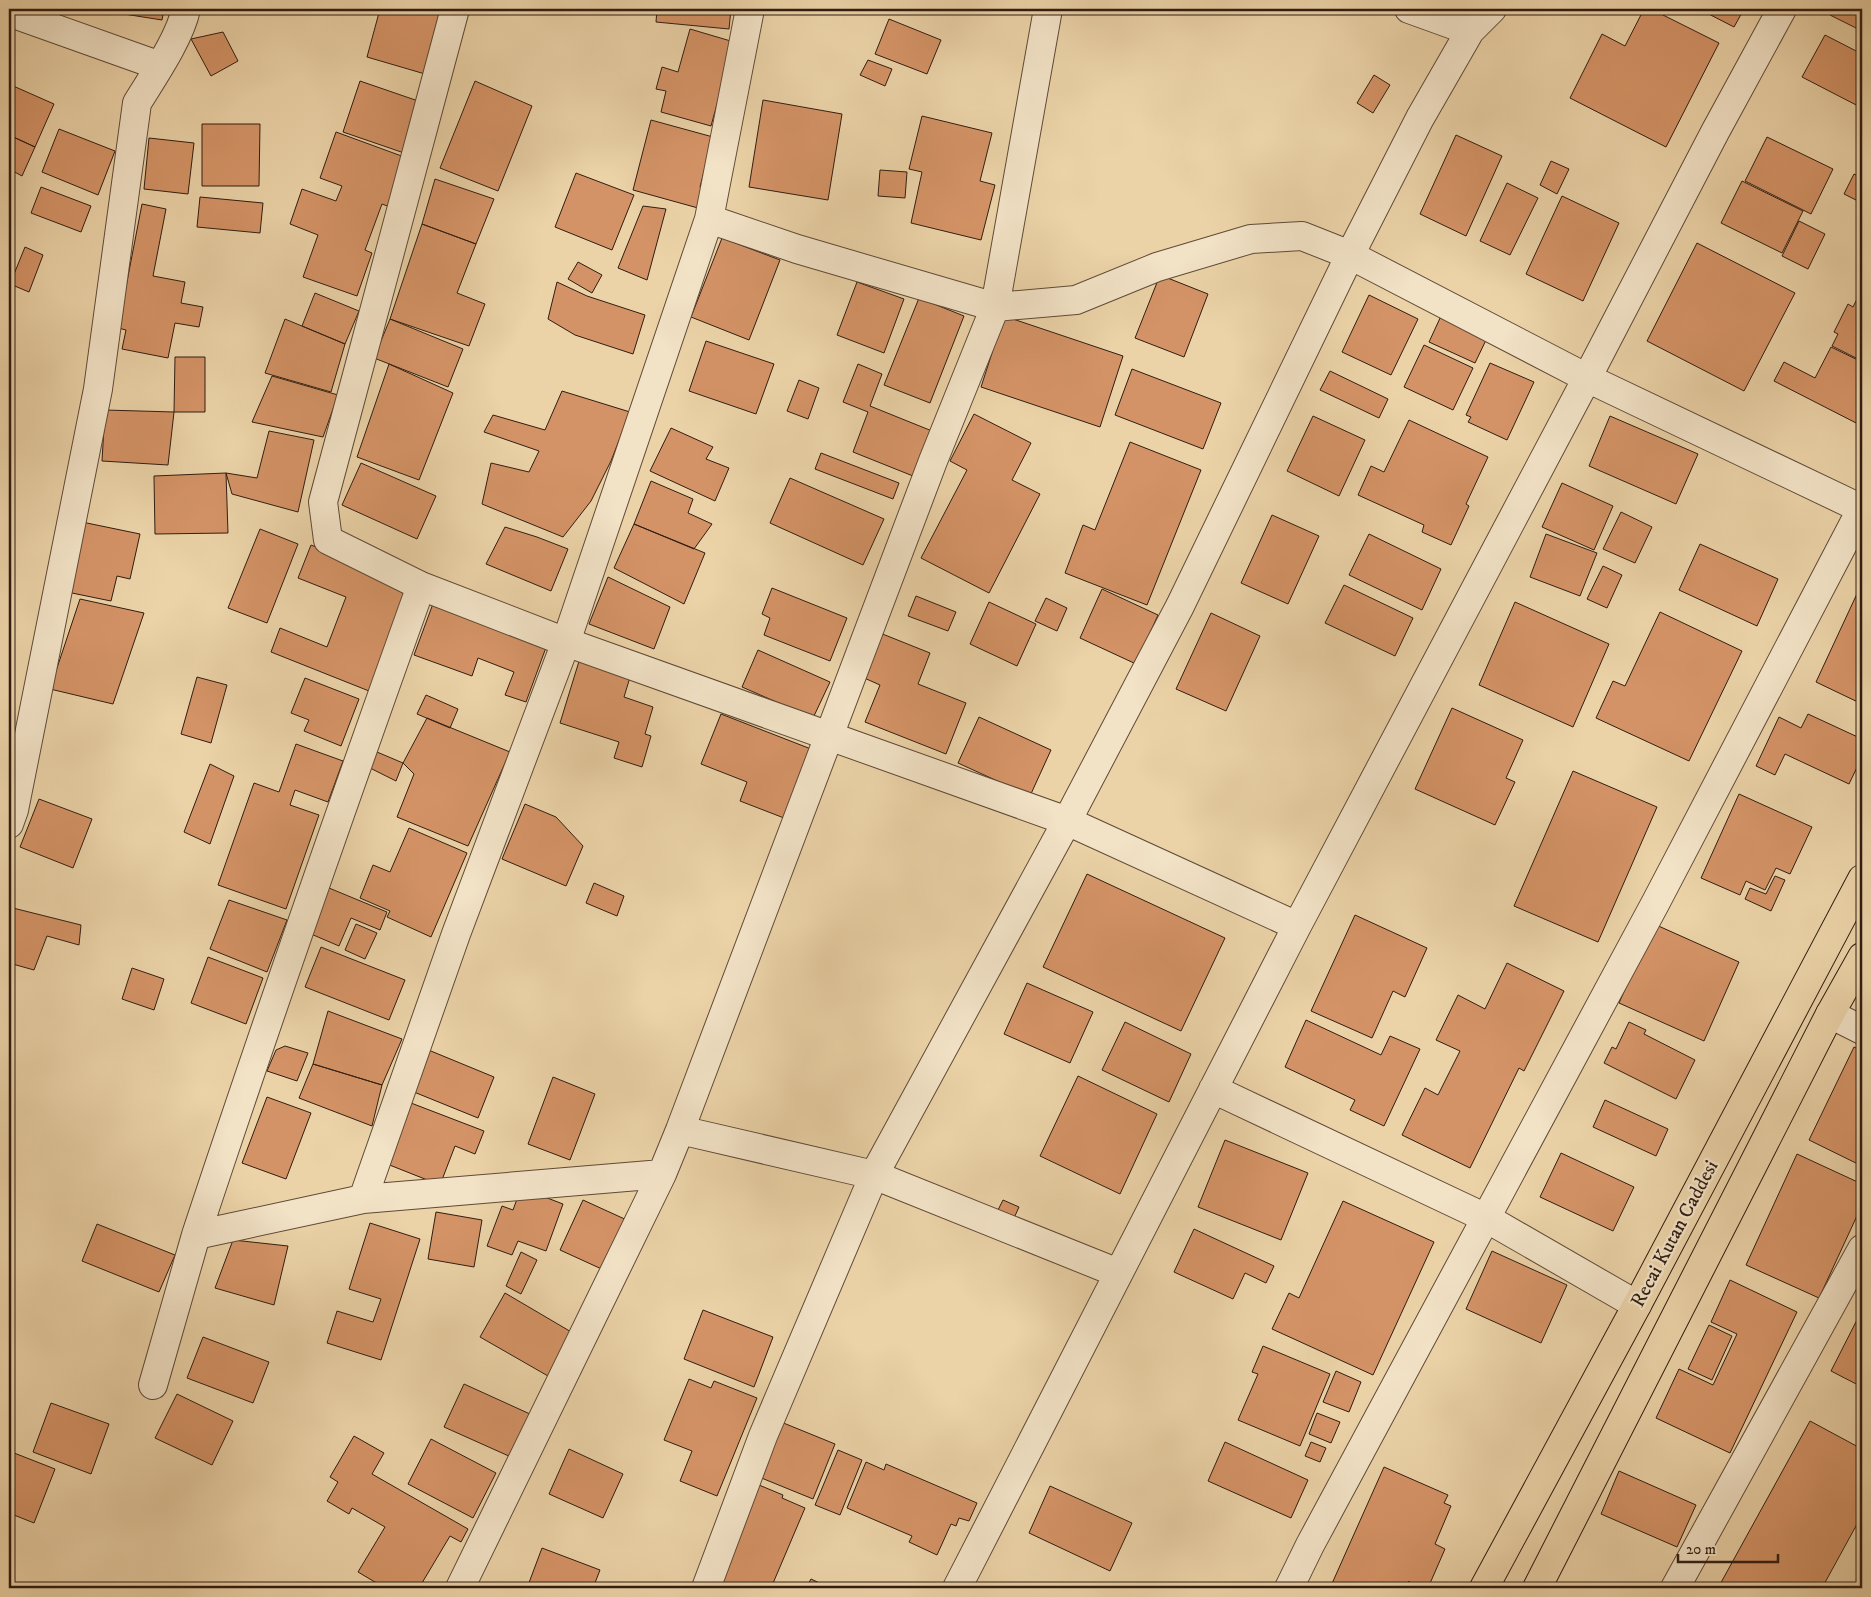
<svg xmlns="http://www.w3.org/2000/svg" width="1871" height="1597" font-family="'IM FELL DW Pica',serif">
  <rect width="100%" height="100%" fill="#ebd2a7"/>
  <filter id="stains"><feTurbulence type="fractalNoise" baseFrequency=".004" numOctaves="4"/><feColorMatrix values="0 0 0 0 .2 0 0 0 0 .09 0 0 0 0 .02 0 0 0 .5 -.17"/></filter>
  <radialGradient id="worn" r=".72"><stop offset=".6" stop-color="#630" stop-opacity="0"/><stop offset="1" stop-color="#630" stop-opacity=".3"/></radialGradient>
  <path fill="#d49366" stroke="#301d12" d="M106,9H164L162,20L105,11Z
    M380,9H434L443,11L425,74L367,57Z
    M657,9H731L729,29L656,22Z
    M1644,9H1651L1719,43L1666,147L1570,98L1602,34L1625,46Z
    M1699,9H1744L1734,27Z
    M1833,9H1862V31L1830,15Z
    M889,19L941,40L927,74L875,54Z
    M690,29L734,42L711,126L661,112L666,91L656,89L662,67L678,72Z
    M223,32L238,61L211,76L191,39Z
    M1825,35L1862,54V108L1802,77Z
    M868,60L892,69L885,86L860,75Z
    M1374,75L1390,85L1373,113L1357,103Z
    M360,81L424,103L407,154L343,132Z
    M475,81L532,106L498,191L440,168Z
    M11,85L54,104L35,147L9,135V89Z
    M763,100L842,114L828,200L749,187Z
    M922,116L992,133L980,181L995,185L981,240L911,223L922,172L909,169Z
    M651,120L713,137L700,187L703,188L698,208L633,190Z
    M202,124H260L259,186H202Z
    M59,129L115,151L98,195L42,172Z
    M336,132L407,158L390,207L382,204L365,250L372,253L357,296L303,277L318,235L290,224L302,189L336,201L342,186L320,178Z
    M9,135L35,147L22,176L9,169Z
    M1456,135L1502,156L1466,236L1420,214Z
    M1767,137L1833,169L1811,214L1745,181Z
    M149,138L194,143L188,194L144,189Z
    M1551,161L1569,169L1557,194L1540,185Z
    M880,170L907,172L905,198L878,196Z
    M576,173L634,195L612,250L555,227Z
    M1854,174L1862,178V203L1844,194Z
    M435,179L494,199L476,244L422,224Z
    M1742,181L1803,211L1782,253L1721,223Z
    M1507,183L1538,198L1510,255L1480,241Z
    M41,187L91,206L81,232L31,213Z
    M1562,196L1619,223L1583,301L1526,274Z
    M200,197L263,203L260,233L197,227Z
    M142,204L166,209L153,276L185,282L181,303L203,307L199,327L175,323L168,358L122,349L126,330L118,328Z
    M643,206L666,209L647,280L618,268Z
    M1799,221L1825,234L1808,269L1782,256Z
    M422,224L476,244L457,293L485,304L469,346L390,319Z
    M722,238L780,260L749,340L691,317Z
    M1697,243L1795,293L1744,391L1647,341Z
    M25,247L43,255L29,292L10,284Z
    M578,262L602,275L592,293L568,279Z
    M1160,275L1208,294L1184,357L1135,338Z
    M557,282L587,296L645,315L633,354L575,335L548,319Z
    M857,282L904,299L884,353L837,335Z
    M1862,289V361L1832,346L1838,334L1834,332L1848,304L1853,307Z
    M315,293L359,311L345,344L302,326Z
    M1369,295L1418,319L1391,375L1342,352Z
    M919,298L964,316L930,403L884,385Z
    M1004,316L1123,356L1100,427L981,387Z
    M1441,316L1487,338L1475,363L1429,342Z
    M285,319L345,344L331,392L265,373Z
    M390,319L463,349L448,387L374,358Z
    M706,341L774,364L756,414L689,391Z
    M1424,345L1473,368L1453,410L1404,387Z
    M1831,347L1862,362V426L1774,381L1784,362L1815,378Z
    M175,357H205V412H174Z
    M1490,363L1534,382L1507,440L1468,422L1471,417L1466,415Z
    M389,364L453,393L419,480L357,457Z
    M858,364L882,374L870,406L932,431L913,476L853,452L868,412L843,402Z
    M1132,369L1221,403L1203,449L1115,415Z
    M1330,371L1388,399L1379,418L1320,390Z
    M272,376L338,395L323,437L252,422Z
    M799,380L819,388L808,419L787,411Z
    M562,391L630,412L611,461L591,501L563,537L482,504L491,463L529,472L539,451L484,432L493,415L545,430Z
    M105,410L174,412L168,465L102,461Z
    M974,414L1031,443L1012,480L1040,494L989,593L921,558L967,470L950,461Z
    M1313,416L1365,440L1339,496L1287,471Z
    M1610,416L1698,454L1676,504L1589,466Z
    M1409,420L1488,457L1466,504L1469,506L1451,545L1422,532L1424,525L1358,495L1371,466L1384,472Z
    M671,428L713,447L706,459L729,468L715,501L650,471Z
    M269,431L314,440L298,512L232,494L226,473L257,478Z
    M1130,442L1201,470L1147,605L1065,573L1083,525L1095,530Z
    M821,453L899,483L893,499L815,469Z
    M361,463L436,496L417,539L342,505Z
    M226,473L228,533L155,534L154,476Z
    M790,478L884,519L863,565L770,523Z
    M651,481L693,499L688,513L712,524L694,549L634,524Z
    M1562,483L1613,506L1594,550L1542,527Z
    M1621,512L1652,527L1635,563L1603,549Z
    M1272,515L1319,536L1288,604L1241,583Z
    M82,522L140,534L130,579L117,576L111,601L67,592Z
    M634,524L705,553L684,604L614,568Z
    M505,527L537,537L568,549L551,591L486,564Z
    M260,529L298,544L267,623L228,608Z
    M1369,534L1441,569L1422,610L1349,575Z
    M1546,534L1597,553L1580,596L1530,577Z
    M1700,544L1778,579L1757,626L1679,590Z
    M311,545L412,585L369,691L271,652L280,628L327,647L346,597L298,578Z
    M1603,566L1622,575L1607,608L1587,599Z
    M608,577L670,607L654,649L589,624Z
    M1862,583V704L1816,682Z
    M1344,585L1413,618L1395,656L1325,623Z
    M772,588L847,618L830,661L764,635L770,618L762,614Z
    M1102,589L1158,615L1136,664L1080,638Z
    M916,596L956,612L948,631L908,616Z
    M1046,598L1067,608L1057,631L1035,621Z
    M80,599L144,613L113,704L50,689Z
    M434,601L548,642L526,702L505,695L514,672L478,658L472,676L414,655Z
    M989,602L1036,624L1017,666L970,644Z
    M1515,602L1609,644L1573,727L1479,685Z
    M1660,612L1742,651L1689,761L1596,718L1613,681L1625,686Z
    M1211,613L1260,636L1226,711L1176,689Z
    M880,633L930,653L918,684L966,703L946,754L865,722L880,685L862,677Z
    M758,650L830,682L813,718L742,687Z
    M580,658L631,674L624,697L653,707L645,734L651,736L642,767L614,758L619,742L560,723Z
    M197,677L227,685L211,743L181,734Z
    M305,678L359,699L341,746L304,731L309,720L291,713Z
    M426,695L458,709L450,728L417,714Z
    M1452,708L1523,740L1506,778L1515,782L1495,825L1415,789Z
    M721,714L811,749L784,818L740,801L747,782L701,764Z
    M1808,714L1862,739V757L1849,784L1785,754L1775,775L1756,766L1779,717L1801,728Z
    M979,717L1051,750L1030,796L958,763Z
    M427,718L510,752L468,846L397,817L414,774L403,763Z
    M296,744L343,761L328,802L295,790L290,805L319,815L286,909L218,885L254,783L279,792Z
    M377,752L403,763L396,781L370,768Z
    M210,764L234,776L210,844L184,832Z
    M1573,771L1657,807L1598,942L1514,906Z
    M1739,794L1812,827L1790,874L1776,868L1765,890L1746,881L1740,895L1701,878Z
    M39,799L92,819L73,868L20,847Z
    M525,804L556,817L583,846L566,886L502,859Z
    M409,828L467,853L431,937L387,917L390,911L360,898L373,865L390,872Z
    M1087,874L1225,938L1181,1031L1043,967Z
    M1775,876L1785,880L1771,911L1745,899L1750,888L1766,894Z
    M594,883L624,896L617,916L586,903Z
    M329,888L387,912L380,930L351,918L339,946L311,934Z
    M229,900L287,920L267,972L210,949Z
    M9,907L81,925L79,945L47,936L34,970L9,963Z
    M1355,915L1427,948L1405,997L1393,991L1372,1038L1311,1011Z
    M356,924L377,933L365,959L345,950Z
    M1654,924L1739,962L1704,1041L1619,1003Z
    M321,947L405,980L389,1020L305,987Z
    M208,957L263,978L246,1024L191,1003Z
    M1507,963L1564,991L1524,1071L1519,1068L1470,1168L1402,1135L1425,1088L1438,1095L1460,1051L1436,1040L1458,995L1485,1009Z
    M132,968L164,979L154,1010L122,999Z
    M1027,983L1093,1012L1070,1063L1004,1034Z
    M328,1011L402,1039L382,1085L313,1064Z
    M1306,1020L1381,1055L1390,1036L1420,1049L1384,1126L1350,1110L1355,1100L1285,1067Z
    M1125,1022L1191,1054L1169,1102L1102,1070Z
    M1629,1022L1646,1030L1644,1034L1695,1060L1676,1099L1604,1063L1612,1047L1616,1049Z
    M285,1046L308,1053L297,1081L267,1071L276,1050Z
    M1854,1047L1862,1051V1166L1809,1140Z
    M426,1049L494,1077L478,1118L409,1090Z
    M313,1064L382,1085L372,1126L299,1098Z
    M1078,1076L1157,1114L1120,1194L1040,1156Z
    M553,1077L595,1094L570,1160L528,1144Z
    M267,1097L311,1113L286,1179L242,1163Z
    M1605,1100L1668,1129L1656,1156L1593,1127Z
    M411,1103L484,1131L475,1154L455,1146L440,1185L387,1164Z
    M1225,1140L1308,1173L1281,1240L1198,1207Z
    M1561,1153L1634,1187L1613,1231L1540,1197Z
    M1797,1154L1862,1184V1205L1819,1298L1746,1265Z
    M521,1188L563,1204L546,1251L518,1241L512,1255L487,1246L502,1206L513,1210Z
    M583,1200L629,1221L606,1271L560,1250Z
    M1003,1200L1019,1207L1014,1218L998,1210Z
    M1343,1201L1434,1242L1373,1375L1272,1329L1289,1293L1299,1298Z
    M436,1212L482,1220L474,1267L428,1259Z
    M370,1223L420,1239L381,1360L327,1343L337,1311L373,1322L381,1299L349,1289Z
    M97,1224L175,1255L159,1292L82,1261Z
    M1194,1229L1274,1266L1266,1283L1245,1273L1233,1299L1174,1272Z
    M233,1240L288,1246L274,1305L215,1288Z
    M1492,1251L1567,1285L1541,1343L1466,1309Z
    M521,1252L537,1260L521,1294L506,1286Z
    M1730,1280L1797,1312L1730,1453L1656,1418L1679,1369L1713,1385L1737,1334L1711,1322Z
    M505,1293L573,1333L548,1376L480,1337Z
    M703,1310L773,1337L754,1387L684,1359Z
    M1862,1310V1387L1831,1371Z
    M1709,1325L1732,1336L1712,1380L1688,1369Z
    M203,1337L269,1362L253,1403L187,1378Z
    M1263,1346L1330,1374L1300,1446L1238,1420L1258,1374L1252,1372Z
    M1336,1371L1361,1382L1349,1412L1323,1402Z
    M689,1379L711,1388L714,1381L757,1398L717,1496L680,1481L692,1451L664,1440Z
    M464,1384L530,1414L511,1457L444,1427Z
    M177,1394L233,1421L212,1465L155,1438Z
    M51,1403L109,1424L91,1474L33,1452Z
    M1317,1413L1340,1422L1331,1443L1309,1434Z
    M1810,1421L1862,1449V1515L1822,1588H1718Z
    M781,1422L835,1444L813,1499L759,1477Z
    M354,1436L384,1453L372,1474L468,1529L461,1542L450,1536L419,1588H385L358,1572L385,1527L352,1508L349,1514L327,1501L338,1482L330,1477Z
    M431,1439L496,1473L473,1518L408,1484Z
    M1225,1442L1308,1480L1291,1518L1208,1481Z
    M1311,1442L1326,1448L1320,1462L1305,1456Z
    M569,1449L623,1474L603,1518L549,1494Z
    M838,1450L862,1460L840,1515L815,1505Z
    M9,1451L55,1469L34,1523L9,1513Z
    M866,1462L884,1470L886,1464L977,1503L969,1521L959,1518L956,1526L951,1524L937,1555L909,1542L912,1536L847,1508Z
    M1384,1467L1448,1495L1444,1503L1451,1506L1435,1544L1445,1549L1428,1588H1410L1409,1581L1406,1588H1330Z
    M1619,1471L1696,1505L1677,1547L1601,1514Z
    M759,1485L783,1495L782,1498L805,1508L771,1588H716Z
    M1050,1486L1132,1523L1110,1571L1029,1533Z
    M542,1548L600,1570L593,1588H527Z
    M811,1579L830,1588H806Z"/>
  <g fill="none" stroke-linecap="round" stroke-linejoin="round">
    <defs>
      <path id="minor" d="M9,9L14,14L160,66
        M455,9L323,502L328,540L421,586C344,801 268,1017 196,1235L363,1199L662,1174
        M1409,9L1470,31
        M709,219L797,249L995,307L1076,300L1157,267L1251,239L1302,236L1350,255L1587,378L1862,509
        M421,586L566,642L1067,821L1297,926
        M9,824L14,810L98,389L137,103C153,77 180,38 186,9
        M1830,1014L1862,1030
        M1213,1089L1486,1218L1637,1305
        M680,1130L874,1175L1118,1273
        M363,1199L456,934L566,642L709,219L750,9
        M153,1385L196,1235
        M460,1588L662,1174L680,1130L933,461L995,307L1048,9
        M706,1588L763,1436L874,1175L1067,821L1180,606L1350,255L1420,118L1470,31L1492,9
        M957,1588L1297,926L1587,378L1715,132L1782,9
        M1289,1588L1310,1545L1656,902L1862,508
        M1675,1588L1862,1249"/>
      <path id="major" d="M1484,1588L1637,1305L1862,879
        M1537,1588L1830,1014L1862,957"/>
    </defs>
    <use href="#minor" stroke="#5f4a37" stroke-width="30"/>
    <use href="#major" stroke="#301d12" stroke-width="30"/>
    <use href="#minor" stroke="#f2e2c6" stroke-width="28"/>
    <use href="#major" stroke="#ebd2a7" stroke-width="28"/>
  </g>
  <g text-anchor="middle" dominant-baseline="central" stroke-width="4.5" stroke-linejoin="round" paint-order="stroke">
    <g font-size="20" fill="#301d12" stroke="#f2e2c6">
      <text transform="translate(1675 1234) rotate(-62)">Recai Kutan Caddesi</text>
    </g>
  </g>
  <rect width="1871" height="1597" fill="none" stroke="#ebd2a7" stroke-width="30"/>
  <rect x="10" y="10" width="1851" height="1577" fill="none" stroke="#301d12" stroke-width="2.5"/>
  <rect x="15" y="15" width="1841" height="1567" fill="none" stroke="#301d12"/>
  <path d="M1678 1554v8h100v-8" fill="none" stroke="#301d12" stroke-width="2.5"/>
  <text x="1686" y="1554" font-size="15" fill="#301d12" stroke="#f2e2c6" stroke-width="4" paint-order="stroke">20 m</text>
  <rect width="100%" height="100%" filter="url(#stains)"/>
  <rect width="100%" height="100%" fill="url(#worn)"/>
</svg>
